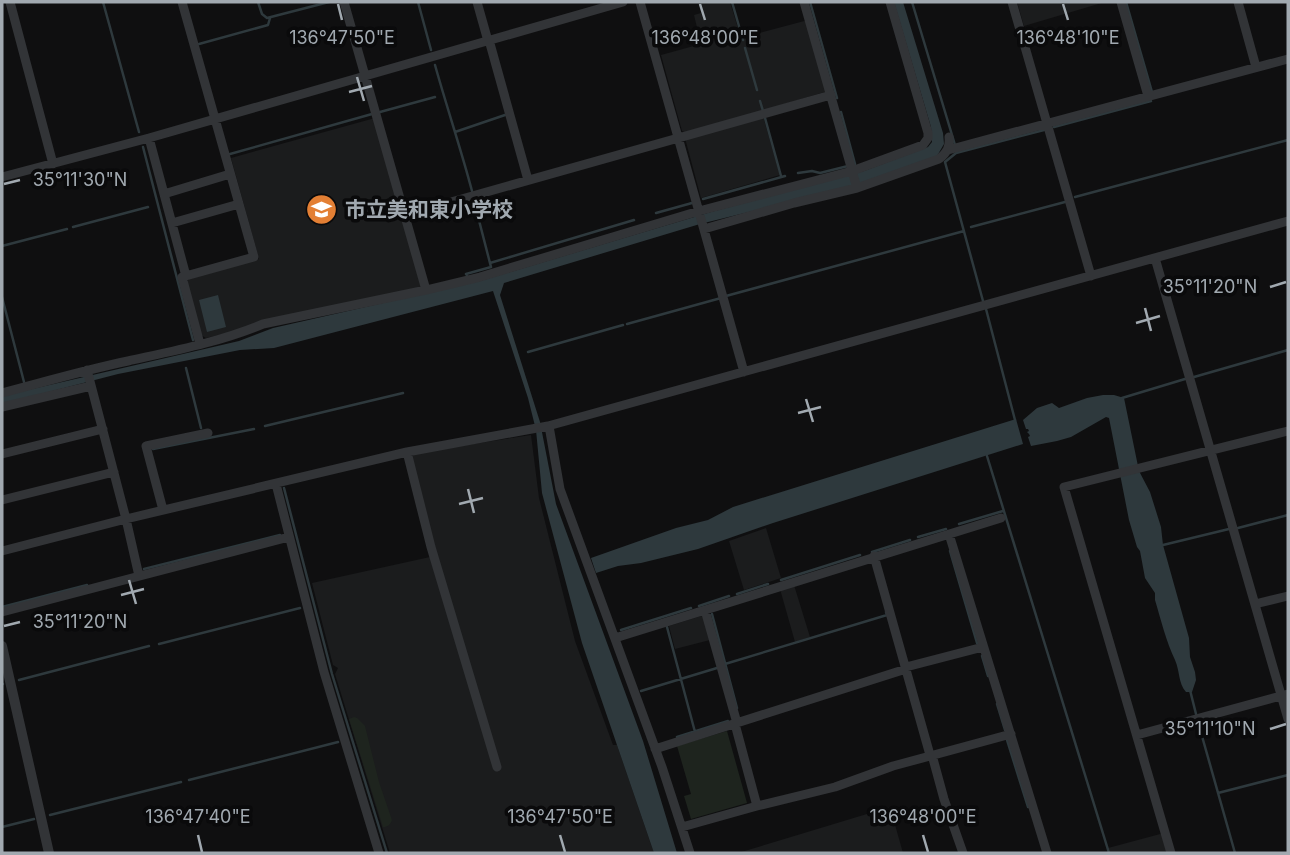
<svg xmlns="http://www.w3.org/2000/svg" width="1290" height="855" font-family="Inter,'Noto Sans JP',sans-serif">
  <rect width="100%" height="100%" fill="#0f0f10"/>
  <path fill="#1b1c1d" d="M698,2H730L741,38L808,20L828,91L687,133L682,131L661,55L701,44L694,15L701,13Z
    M1017,2H1105L1024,26Z
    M763,116L780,175L701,198L685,138Z
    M375,118L421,287L206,338L201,335L187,282L189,279L259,259L231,158Z
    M531,435L539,498L575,641L613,745H617L654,853H390L335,674L338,668L333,665L312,583L430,557L494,769L435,549L412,457L415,453Z
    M766,528L781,578L744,590L729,541Z
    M794,585L810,637L795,642L780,589Z
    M701,616L704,617L710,640L675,649L669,626Z
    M890,807L903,853H738Z
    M1164,833L1170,853H1110L1108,848Z"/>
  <path fill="#1e241e" d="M354,717L357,718L365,726L379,782L392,820C390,825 388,827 383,827L349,719Z
    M727,731L747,803L691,819L684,796L691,794L677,746Z"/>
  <path fill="#2e393d" d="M894,2H903L943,133L944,144L937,156L862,184L700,224L504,283L500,295L540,422L556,504L643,741L677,853H654L582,643L542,493L536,430L528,398L493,291L274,348L240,350L118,374L2,404V396L239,341L273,328L480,281L711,212L864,171L928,147L932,142L931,127Z
    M218,295L226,327L207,332L199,300Z
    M1103,395H1114L1124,398L1139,471L1150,492L1161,527L1163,545L1189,638L1190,657L1195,672L1196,680L1192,692H1186C1178,683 1180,671 1175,660C1166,641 1161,620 1155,600V593L1145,578L1140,551L1137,547L1129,520L1109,418L1106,417L1071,437L1057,441L1031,446L1028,437L1030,436L1029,434L1027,432L1029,431L1028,429H1026L1023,420L1037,408L1052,403L1059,408L1087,398Z
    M1016,419L1023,444L773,523L698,549L641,563L618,566L596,573L591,558L676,528L708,520L733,507Z"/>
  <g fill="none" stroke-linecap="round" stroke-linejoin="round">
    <path stroke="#2e393d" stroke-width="2.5" d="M103,2L139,132
      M258,2L262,14L267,18L329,2
      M418,2L431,50
      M732,2L743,40
      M810,2L837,98
      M912,2L955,145
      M1126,2L1152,92
      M199,44L268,25L270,18
      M745,48L757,90
      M435,65C447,108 461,149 472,191
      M760,101L763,111
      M380,112L435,97
      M841,112L855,164
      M765,118L781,176
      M1054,127L1151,101
      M455,132L505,115
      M143,147L193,340
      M230,154L372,114
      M798,173L812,171L820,173L848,166
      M1075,197L1288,140
      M703,199L785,176
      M656,213L692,203
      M73,227L148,207
      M971,227L1065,202
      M2,246L67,229
      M490,263L634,220
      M467,275L466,274L491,267L474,201
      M726,296L964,231
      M2,297L24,382
      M983,301L945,162L956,153L1044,130
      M986,309L1015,420
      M627,324L721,298
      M528,352L623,325
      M186,368L201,428
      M1194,377L1288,350
      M1122,398L1185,379
      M265,426L403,393
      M153,449L254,429
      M987,456L1109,853
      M284,488L332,674L387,853
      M959,524L1003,511
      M1238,528L1288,515
      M918,537L946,529
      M1163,545L1229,529
      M950,551L977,643
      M872,552L910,540
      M144,569L280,535
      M781,580L860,555
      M737,594L768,584
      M699,606L729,596
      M2,607L87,585
      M712,614L737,708
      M667,627L695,732
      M621,630L691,608
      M159,644L300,608
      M982,656L988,676
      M725,664L887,615L886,612
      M19,680L149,646
      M2,684H3
      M1190,690L1196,714
      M641,691L717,668
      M997,704L1005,730
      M1198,722L1235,853
      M677,737L728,721
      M1007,740L1028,807
      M189,780L338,742
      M1218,793L1288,775
      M50,815L181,782
      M2,827L34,819"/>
    <path stroke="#323437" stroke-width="9" d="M10,2L53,164
      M182,2L254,257L182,277L200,344
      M344,2L426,290
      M477,2L488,41
      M640,2L744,372
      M804,2L857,188
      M1012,2L1091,276
      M1121,2L1148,96
      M1238,2L1256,67
      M489,40L528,180
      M149,138L186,276
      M948,150L1288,59
      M2,177L149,138L623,2
      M164,194L230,174
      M405,215L831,95
      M172,223L239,204
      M704,229L794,203L857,188L939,159C947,153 950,147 949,137
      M1155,258L1288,719
      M87,370L126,519L139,576
      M2,393C44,382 85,370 128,361C173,351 220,342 263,324L426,290L480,277L699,211L852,171L923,145L928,138V133L890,2
      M2,407L91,386
      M549,426L560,489L662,767L690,853
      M407,452L431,547L497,767
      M2,454L103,429
      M276,484L324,672L379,853
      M2,500L114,472
      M163,510L146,446L208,433
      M949,534L1047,853
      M2,551L126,519L407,452L548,426L1288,221
      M874,556L930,755
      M1255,604L1288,596
      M705,610L737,723
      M2,612L289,537
      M615,638L1001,518
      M906,667L983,647
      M735,724L757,806
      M1137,735L1288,694
      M655,749L906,669
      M932,755L944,799L963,853
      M682,827L757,806L835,787L893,766L1011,734
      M1171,853L1064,487L1288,431"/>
    <path stroke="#323437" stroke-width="10" d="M2,646L49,853"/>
  </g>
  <path fill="none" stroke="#a1a9b0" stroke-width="2.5" d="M338,4L342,20M700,4L705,20M1063,4L1068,20M357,77L364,101M349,92L372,86M4,184L20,180M1270,287L1286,282M1145,308L1151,331M1136,323L1160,316M806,399L813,422M798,413L821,407M468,489L474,513M459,504L483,498M129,580L136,604M121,595L144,589M4,626L20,622M1270,729L1286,724M198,835L202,852M560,835L565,852M923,835L928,852"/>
  <defs>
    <symbol id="school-disc" viewBox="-11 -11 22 22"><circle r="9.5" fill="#e37f34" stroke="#0a0a0b"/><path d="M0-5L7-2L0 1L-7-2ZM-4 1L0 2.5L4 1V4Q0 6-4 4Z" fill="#fff"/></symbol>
  </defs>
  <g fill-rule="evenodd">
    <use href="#school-disc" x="304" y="192" width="35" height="35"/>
  </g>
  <g text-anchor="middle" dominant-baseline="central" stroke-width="7" stroke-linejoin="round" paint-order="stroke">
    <g font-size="21" font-weight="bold" fill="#a1a9b0" stroke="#0a0a0b" text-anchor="start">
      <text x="345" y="209">市立美和東小学校</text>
    </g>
  </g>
  <g font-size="18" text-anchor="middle" fill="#a1a9b0" stroke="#0a0a0b" stroke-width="7" stroke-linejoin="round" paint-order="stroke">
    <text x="342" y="44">136°47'50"E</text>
    <text x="705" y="44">136°48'00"E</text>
    <text x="1068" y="44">136°48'10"E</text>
    <text x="80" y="186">35°11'30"N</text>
    <text x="1210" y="293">35°11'20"N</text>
    <text x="80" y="628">35°11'20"N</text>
    <text x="1210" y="735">35°11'10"N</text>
    <text x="198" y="823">136°47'40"E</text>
    <text x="560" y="823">136°47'50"E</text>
    <text x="923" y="823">136°48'00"E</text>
  </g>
  <rect width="1290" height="855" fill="none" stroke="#a1a9b0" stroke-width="7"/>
</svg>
